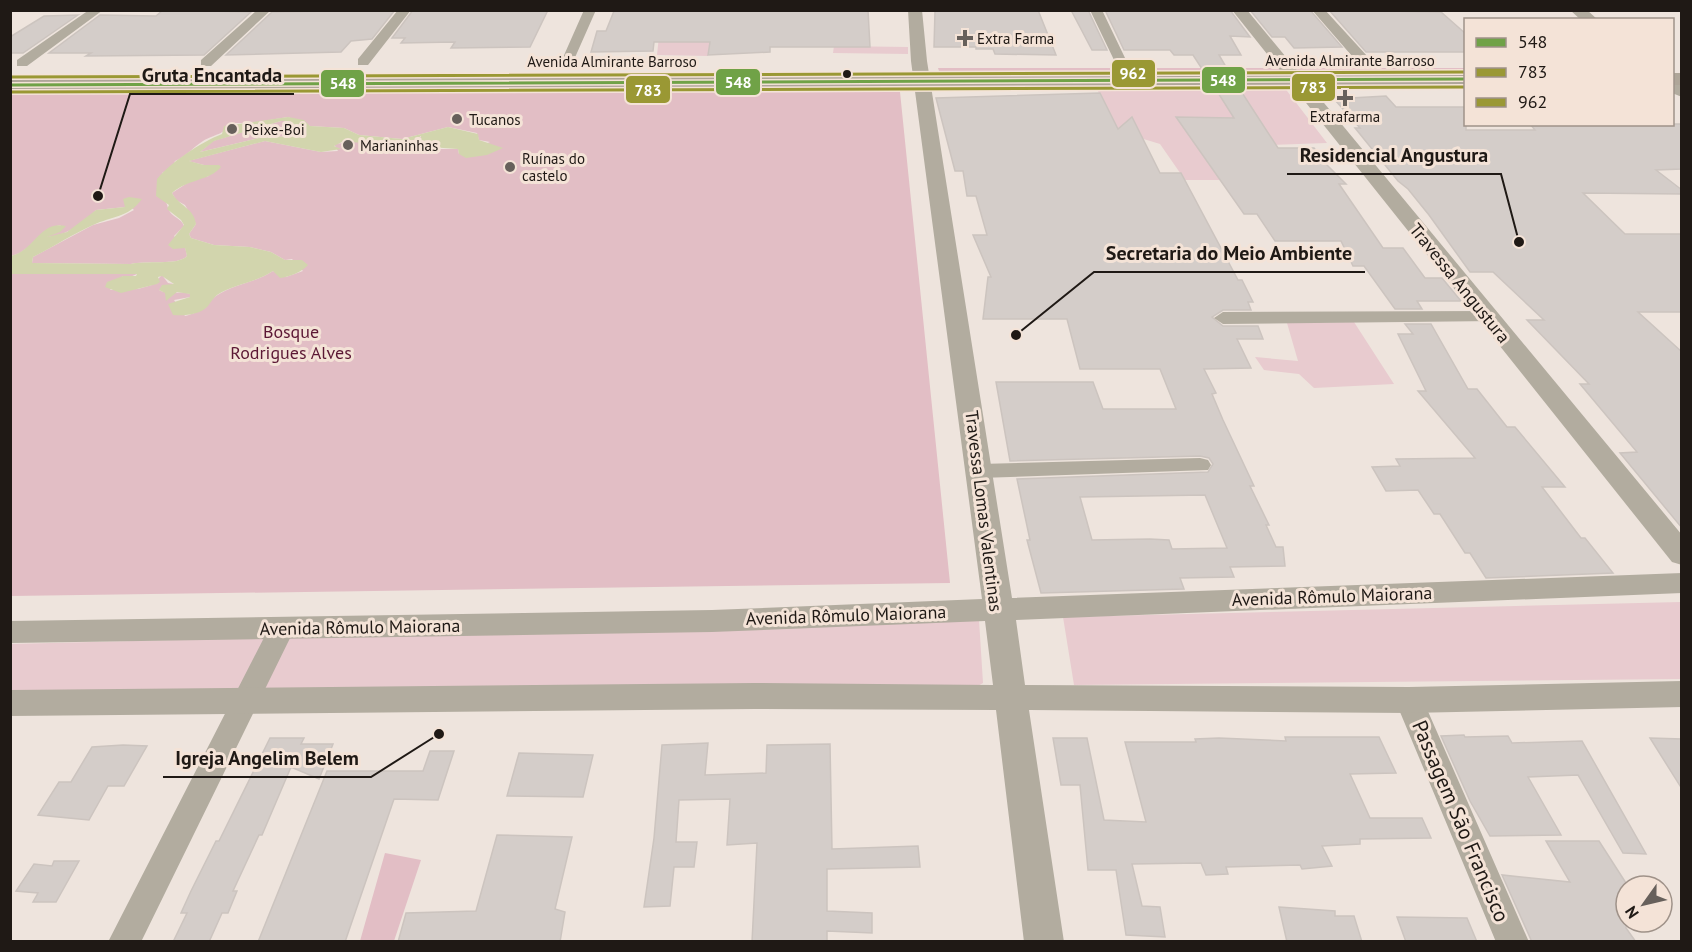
<svg xmlns="http://www.w3.org/2000/svg" width="1692" height="952" font-family="'PT Sans',sans-serif">
  <rect width="100%" height="100%" fill="#eee4dd"/>
  <path fill="#e8cbcf" d="M722,26L714,48H709L708,56L657,55L659,36Z
    M834,46L908,47V54L833,53Z
    M1284,87L1327,143L1212,147L1260,180H1185L1160,144L1114,130L1098,91Z
    M1354,322L1394,384L1314,388L1299,374L1264,370L1255,357L1298,361L1287,323Z
    M1681,602V679L1074,685L1063,617Z
    M979,620L983,683L974,688L11,694L10,644Z"/>
  <path fill="#e2bec5" d="M938,68H1465L1466,73L940,74Z
    M900,92L950,583L11,596V274H137L130,277L123,276L110,290L138,289L152,285L162,275L168,283L174,284L159,290C170,296 178,290 190,294V297L174,300L185,316C203,312 203,305 216,296C233,284 255,283 273,271L286,277L303,271L292,259L285,260L271,252L250,247L214,245L191,238L189,234L196,224L185,205L176,200L172,193L192,180L209,176L204,165L188,161L265,141L321,152L338,151L334,144L363,141L391,143L419,136L440,149H458L459,154L490,142L479,140L477,133L448,127L402,139L359,135L344,128L310,126L288,117L251,123H233C221,136 217,133 203,141C193,147 187,156 175,161L172,167L162,173C163,186 164,200 170,212C174,218 181,218 184,226L174,236L185,247L187,256C178,266 145,260 131,264L32,263L33,257L93,225L119,218L134,210L125,202V207L96,210C85,223 65,236 47,237L61,225C37,229 33,251 11,256V93Z
    M281,121H290L308,135L259,138L200,152L213,141Z
    M385,853L421,860L394,941H360Z"/>
  <path fill="#d2d5ad" fill-rule="evenodd" d="M288,117L304,120L310,126L344,128L359,135L402,139L448,127L478,134L479,140L503,148L487,155L466,158L459,154L458,149L429,147L421,143V136L405,144L342,142L334,146L341,149L321,152L265,141L189,161L204,165H219L221,167C209,181 188,179 172,193C179,206 194,208 196,224L189,234L191,238L214,245L250,247L271,252L285,260H302L308,265C302,272 289,277 280,278L273,271C255,283 234,284 217,295C213,298 211,302 208,306C200,315 184,316 173,315L168,304L190,297V294L177,292L166,301L165,293L159,290L162,285L174,284L162,276L158,277L160,282L157,284L121,293L105,287L107,282L123,276H136L137,274H11V256C35,250 40,220 66,226L60,232L47,237L67,232L96,210L125,207L123,199L129,197L142,199C128,218 112,216 93,225C73,234 53,247 33,257L32,263L131,264C145,260 178,266 187,256L185,248L173,249L168,245L184,225L181,220L167,209L169,205L156,196L157,179C170,163 201,142 222,134L224,126ZM281,121H290L307,135L259,138L200,152L214,141Z"/>
  <path fill="#d4cdc9" stroke="#ccc4bf" stroke-width="1.5" fill-rule="evenodd" d="M163,10L251,12L204,55L86,56L91,53H49L100,15L156,16Z
    M395,10L372,39L351,41L341,52L226,55L272,12Z
    M413,10H548L530,47L451,48L455,42L401,43L405,38H392Z
    M764,10H868L870,47H770V52L708,55L710,42H654L653,51L591,52L597,31H606L614,11Z
    M1038,10L1056,55L995,54L993,49H976V47H934L935,11Z
    M1071,10H1088L1107,50H1092Z
    M1105,10H1230L1250,37L1230,36L1241,55H1219L1229,72H1204L1193,55H1174L1170,50H1124Z
    M1250,10H1310L1342,47L1294,48L1285,37H1272Z
    M1329,10L1441,12L1466,34V52H1366Z
    M78,15L23,53H10V37L44,16Z
    M1215,88H1239L1278,148H1314L1326,164L1346,184H1339L1383,248H1403L1425,278H1442L1461,301H1417L1422,309H1395L1364,266H1353L1341,241H1275L1257,214H1244L1176,117L1234,118Z
    M1100,93L1118,129L1132,117L1160,173H1181L1238,280H1242L1253,302H1248L1251,310H1223L1212,317L1223,326H1258L1263,339H1237L1251,368L1204,369L1216,393L1212,394L1223,420L1254,486H1250L1269,525H1266L1276,547H1283L1285,566L1230,567L1234,577L1180,578L1184,589L1041,593L1027,540H1030L1017,479L1208,472L1213,464L1209,458L1200,456L1010,461L996,382H1093L1103,409H1176L1160,369H1080L1067,319H983L988,277H991L973,235H987L976,196H967L963,171H955L936,98ZM1205,495L1227,548L1172,549L1169,540L1150,539L1092,540L1080,497Z
    M1386,96L1396,107H1466V130H1535L1530,124H1682V169L1656,170L1682,190V194L1583,193L1625,234H1682V312H1638L1682,352V528L1620,453L1637,452L1580,384H1589L1527,320H1544L1493,272H1470L1429,215L1408,189L1398,181L1355,128H1360L1334,99Z
    M1405,324H1431L1468,389H1477L1507,427H1515L1565,487H1542L1581,538H1585L1613,573L1486,578L1470,553H1465L1440,514H1434L1418,490L1386,491L1372,467L1400,466L1396,459L1475,458L1418,391H1426L1398,334H1413Z
    M1464,735L1465,737L1508,736L1512,743L1582,741L1646,854L1623,853L1578,775L1528,777L1561,835L1490,836L1470,801L1441,736Z
    M1285,737H1379L1396,773L1350,774L1370,818H1422L1431,838L1360,839V844L1322,846L1332,866L1302,869L1300,865L1226,867L1228,874L1206,875L1201,863L1132,864L1142,906L1160,907L1165,937L1126,935L1116,870H1088L1080,785H1061L1053,738H1087L1104,820L1146,822L1125,742H1196L1195,739L1219,738L1286,741Z
    M270,738H304L301,744H333L319,779L291,767L262,835H259L233,891H237L228,913H222L209,942H173L187,913H181L191,891L216,841H219Z
    M1650,738L1682,739V789Z
    M708,743L705,775L766,773L767,745L830,744L832,849L918,846L920,867L827,869V911L872,913V933L827,931V942H752L757,843L727,845L730,799L679,800L676,842H697L694,867H674L670,906L644,907L654,838L662,745Z
    M123,745L147,746L124,786H108L89,820L38,815L59,782H71L92,747Z
    M430,751H454L438,800L394,799L345,942H258L327,771H423Z
    M519,753L593,755L583,797L507,796Z
    M497,835L572,837L555,909L565,912L560,942H398L406,913L476,911Z
    M1546,841H1599L1626,883V928L1636,942H1532L1502,875L1570,882Z
    M54,861H79L56,902H33L38,893L16,891L34,864L52,866Z
    M1279,907L1335,911V916H1354L1362,942H1287Z
    M1397,917L1467,918L1477,942H1406Z"/>
  <g fill="none" stroke-linecap="round" stroke-linejoin="round">
    <path fill="#b2ac9f" fill-rule="evenodd" d="M89,10H103L27,66H17V60Z
      M257,10H271L211,66H201V60Z
      M398,10H411L368,65H358V59Z
      M584,10H596L573,62L567,66L562,65L561,62Z
      M1090,10H1102L1126,60L1125,63H1115L1114,60Z
      M1312,10H1325L1368,57V63H1358Z
      M1488,311L1495,313L1497,317L1495,321L1223,324L1214,318L1223,312Z
      M1200,458L1208,460L1211,465L1208,470L980,478L972,476L969,471L972,466L980,464Z
      M282,619L291,621L295,628L141,942H108L269,628L273,621Z
      M1409,689L1419,692L1423,700L1529,942H1496L1395,700L1399,692Z"/>
    <path fill="#b2ac9f" fill-rule="evenodd" d="M908,10H922L927,61L1012,598L1682,573V593L1016,620L1025,685L1409,687L1682,681V707L1409,713L1029,710L1064,942H1024L996,710L754,709L10,716V690L754,683L993,685L985,621L712,632L10,643V621L712,610L982,599L911,61Z
      M1232,10H1247L1682,535V565L1672,562Z
      M1570,10H1587L1598,20H1581Z
      M1672,81L1682,85V97L1672,93Z"/>
    <path fill="#afa699" fill-rule="evenodd" d="M1466,73V85L10,91V79Z
      M1672,73H1682V85H1672Z"/>
    <defs>
      <path id="bus-1" d="M10,85L1466,79"/>
      <path id="bus-2" d="M10,92L1466,87"/>
      <path id="bus-3" d="M10,77L1466,72"/>
    </defs>
    <use href="#bus-1" stroke="#f4e3d7" stroke-width="6"/>
    <use href="#bus-2" stroke="#f4e3d7" stroke-width="6"/>
    <use href="#bus-3" stroke="#f4e3d7" stroke-width="6"/>
    <use href="#bus-1" stroke="#70a247" stroke-width="3"/>
    <use href="#bus-2" stroke="#9a9834" stroke-width="3"/>
    <use href="#bus-3" stroke="#9a9834" stroke-width="3"/>
  </g>
  <g fill="#67605b" stroke="#f4e3d7" stroke-width="2">
    <path d="M962 29h6v6h6v6h-6v6h-6v-6h-6v-6h6z"/>
    <path d="M1342 89h6v6h6v6h-6v6h-6v-6h-6v-6h6z"/>
    <circle cx="457" cy="119" r="6"/>
    <circle cx="232" cy="129" r="6"/>
    <circle cx="348" cy="145" r="6"/>
    <circle cx="510" cy="167" r="6"/>
  </g>
  <circle fill="#1f1915" stroke="#f4e3d7" stroke-width="2" cx="847" cy="74" r="5"/>
  <g text-anchor="middle" dominant-baseline="central" stroke-width="6" stroke-linejoin="round" paint-order="stroke">
    <g font-size="15" fill="#1f1915" stroke="#f4e3d7" text-anchor="start">
      <text x="977" y="38">Extra Farma</text>
      <text x="1345" y="116" text-anchor="middle">Extrafarma</text>
      <text x="469" y="119">Tucanos</text>
      <text x="244" y="129">Peixe-Boi</text>
      <text x="360" y="145">Marianinhas</text>
      <text x="522" y="158">Ruínas do<tspan x="522" dy="17">castelo</tspan></text>
    </g>
    <g font-size="15" fill="#1f1915" stroke="#f4e3d7">
      <text x="1350" y="60">Avenida Almirante Barroso</text>
      <text x="612" y="61">Avenida Almirante Barroso</text>
    </g>
    <g font-size="18" fill="#1f1915" stroke="#f4e3d7">
      <text transform="translate(1460 283) rotate(51)">Travessa Angustura</text>
      <text transform="translate(984 511) rotate(83)">Travessa Lomas Valentinas</text>
      <text transform="translate(1332 596) rotate(-2)">Avenida Rômulo Maiorana</text>
      <text transform="translate(846 615) rotate(-2)">Avenida Rômulo Maiorana</text>
      <text transform="translate(360 627) rotate(-1)">Avenida Rômulo Maiorana</text>
    </g>
    <g font-size="18" fill="#5b1734" stroke="#f4e3d7">
      <text x="291" y="331">Bosque<tspan x="291" dy="21">Rodrigues Alves</tspan></text>
    </g>
    <g font-size="21" fill="#1f1915" stroke="#f4e3d7">
      <text transform="translate(1461 821) rotate(67)">Passagem São Francisco</text>
    </g>
  </g>
  <path fill="none" stroke="#1f1915" stroke-width="2" d="M98 196L130 94H294M1519 242L1501 174H1287M1016 335L1094 272H1365M439 734L371 777H163"/>
  <g fill="#1f1915" stroke="#f4e3d7" stroke-width="2">
    <circle cx="98" cy="196" r="6"/>
    <circle cx="1519" cy="242" r="6"/>
    <circle cx="1016" cy="335" r="6"/>
    <circle cx="439" cy="734" r="6"/>
  </g>
  <g font-size="20" text-anchor="middle" font-weight="bold" fill="#1f1915" stroke="#f4e3d7" stroke-width="6" stroke-linejoin="round" paint-order="stroke">
    <text x="212" y="82">Gruta Encantada</text>
    <text x="1394" y="162">Residencial Angustura</text>
    <text x="1229" y="260">Secretaria do Meio Ambiente</text>
    <text x="267" y="765">Igreja Angelim Belem</text>
  </g>
  <g stroke="#f4e3d7" stroke-width="2">
    <rect x="1111" y="59" width="45" height="29" rx="6" fill="#9a9834"/>
    <rect x="1201" y="66" width="45" height="28" rx="6" fill="#70a247"/>
    <rect x="715" y="68" width="46" height="28" rx="6" fill="#70a247"/>
    <rect x="320" y="69" width="45" height="29" rx="6" fill="#70a247"/>
    <rect x="1291" y="73" width="45" height="29" rx="6" fill="#9a9834"/>
    <rect x="625" y="75" width="46" height="29" rx="6" fill="#9a9834"/>
  </g>
  <g font-size="16" text-anchor="middle" font-weight="bold" fill="#fff">
    <text x="1133" y="79">962</text>
    <text x="1223" y="86">548</text>
    <text x="738" y="88">548</text>
    <text x="343" y="89">548</text>
    <text x="1313" y="93">783</text>
    <text x="648" y="96">783</text>
  </g>
  <rect width="1692" height="952" fill="none" stroke="#1f1915" stroke-width="24"/>
  <rect x="1464" y="18" width="210" height="108" fill="#f4e3d7" stroke="#9f9289" stroke-width="1.5"/>
  <rect x="1476" y="38" width="30" height="9" fill="#70a247" stroke="#9f9289" stroke-width="1.5"/>
  <text x="1518" y="48" font-size="18" fill="#1f1915">548</text>
  <rect x="1476" y="68" width="30" height="9" fill="#9a9834" stroke="#9f9289" stroke-width="1.5"/>
  <text x="1518" y="78" font-size="18" fill="#1f1915">783</text>
  <rect x="1476" y="98" width="30" height="9" fill="#9a9834" stroke="#9f9289" stroke-width="1.5"/>
  <text x="1518" y="108" font-size="18" fill="#1f1915">962</text>
  <g transform="translate(1644 904) rotate(236)"><circle r="28" fill="#f4e3d7" stroke="#9f9289" stroke-width="1.5"/>
  <path d="M0-4.5L10 22L0 15L-10 22Z" fill="#67605b"/>
  <text y="-9" font-size="16" font-weight="bold" text-anchor="middle" fill="#1f1915">N</text>
  </g>
</svg>
